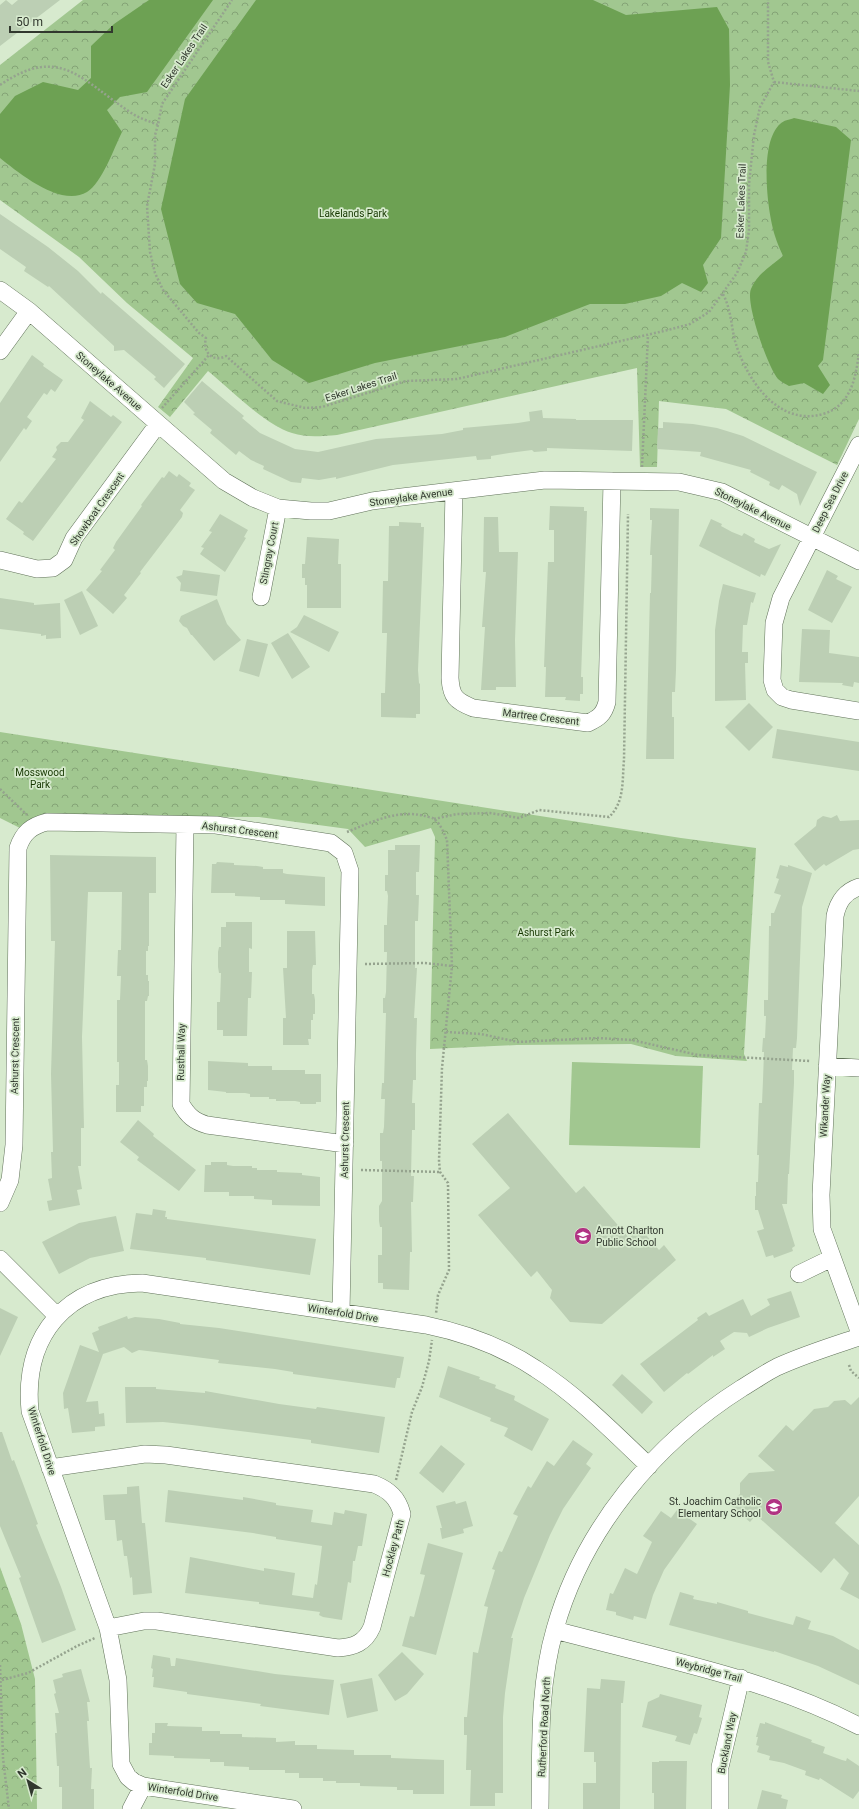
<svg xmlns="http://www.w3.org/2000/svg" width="859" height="1809" font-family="Roboto,sans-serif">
  <defs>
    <pattern id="park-crowns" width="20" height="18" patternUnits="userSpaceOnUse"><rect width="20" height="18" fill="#a1c790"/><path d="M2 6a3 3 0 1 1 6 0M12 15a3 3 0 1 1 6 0" fill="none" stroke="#84a376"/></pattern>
  </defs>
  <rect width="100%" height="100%" fill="#d7eace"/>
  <path fill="#a1c790" d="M572,1062L703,1066L700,1148L569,1145Z"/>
  <path fill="url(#park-crowns)" d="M83,0H859V419L837,465L726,409L659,401L657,467H640L637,368L337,435C322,436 307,438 292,433C265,425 230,389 208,371L170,417L158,407L193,358L127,303L79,257L0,200V65Z
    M0,732L681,838L756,848L744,1054L747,1061L676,1056L631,1044L517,1045L430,1049L435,837L431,828L365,847L348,829L259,817L50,816L20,828L0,818Z
    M0,1567L21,1624L35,1679L37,1809H0Z"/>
  <path fill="#6da153" d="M149,0H213L147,92L120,97L107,110L122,132C114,148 102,183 87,192C61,208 19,173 0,158V114L15,96L43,82L78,90L91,78V46L114,24Z
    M256,0H593L626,15L717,7L729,29L730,85L721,238L703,265L708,283L701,292L682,283L661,296L625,304H590L505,337L375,363L309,383L272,360L235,314L197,303L180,284L161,209L185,99Z
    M794,118L836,127L851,140L823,360L818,366L830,385L823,394L804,383L789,386C786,384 781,382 778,379C768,367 745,303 751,289C757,274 771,266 783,256C780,249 777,243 775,236C767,211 759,143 780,124C784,120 789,120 794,118Z"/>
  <path fill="#bccfb4" d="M6,0L12,5L18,0H60L0,46V5Z
    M0,214L48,247L78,271L101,294L102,292L109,298L185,364L164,388L154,379L156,377L124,350L114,351V346L49,286L48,287L24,271L26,267L0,249Z
    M32,355L44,364L43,366L63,380L55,392L51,389L47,395L44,393L27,417L32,421L26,430L24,428L0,462V403Z
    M202,381L244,416L242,418L260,433L295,449L318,452L376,439L442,434L463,430V428L518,423L530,421L529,412L542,410L543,418L576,419V420H633L632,451L547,448V451L534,452L532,450L509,453L491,456V459L477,460L476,456L393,465L336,479V477L319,480L302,478L301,483L291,482L263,469L264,466L251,460L239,451L236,455L210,433L212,430L193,414L195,413L184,402Z
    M90,401L111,417L113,415L122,422L33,541L23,534L24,532L6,519L19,501L22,503L56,459L52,457L57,450L56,447L61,442H68L84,420L81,418Z
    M663,422L693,424L717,428L743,436L817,472L800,506L797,494L782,485L779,490L769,485L770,482L750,472L751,470L700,456L701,452L657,449L658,428H663Z
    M169,471L177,477L179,474L191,483L189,486L195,490L180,510L183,513L182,517L140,572L141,573L124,595L127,598L113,614L86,590L102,571L100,570L115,550L113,548L116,542L142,506L141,505L162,477L164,478Z
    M550,506L584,507V511H587L581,677H583V694H580V701L565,700L566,697H545L546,667H544L548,562H554V530H549Z
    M650,508L679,509L676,670L675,692H672V717H674V759H646L650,593H651L652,555H650L652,520H650Z
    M220,514L248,530L244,537L246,538L225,572L200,554L204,548L201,547L212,532L209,531Z
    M484,517H498L499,552H518L515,640L516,687H496V690H481L485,627H482L486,572H483Z
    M711,519L722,524L721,526L732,532L742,536L744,533L755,539L754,542L769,549L781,544L765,576L761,574L760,577L699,546Z
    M399,522L421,523V527H424L418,670L419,683L420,684V714H416V718L381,717V693H385L387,633H382L383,581H388L389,526H399Z
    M307,537L339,539L338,564H341V608H307V585H305V578H302V564H305Z
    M183,570L220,575L217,596L180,591L181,583L176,577L182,575Z
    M827,570L838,576L836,579L852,587L832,623L808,610Z
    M723,584L756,593L753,603L751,602L747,625H743L742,652H748V663H745L746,700L715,701V630L719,601Z
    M82,591L98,626L80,635L64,600Z
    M0,598L34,603V605L60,603L61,638L46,639V635L41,636V634L0,629Z
    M217,599L227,624L241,640L214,661L192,635H191L187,628L183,626L179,621L181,616Z
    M304,615L339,632L329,652L290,632L297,627Z
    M802,629L830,630L829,653L859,657V683L854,682L853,687L842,685L843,683L799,682Z
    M288,633L310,667L292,679L271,643Z
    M247,639L268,644L259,677L239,671Z
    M749,703L773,727L749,751L725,727Z
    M777,729L859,742V771L772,758Z
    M837,815L840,821L859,820V849L853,850L826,866L824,864L815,871L794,844L816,826L817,820L823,816L831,818Z
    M395,845H420L419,872H416V895H419L418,921H415V968H417L414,1018H417L416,1053V1080H413L412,1103H415V1130H412L411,1176H414L413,1202H411L412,1252H410L409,1290L383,1289V1283H378V1255H382V1227H380L379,1221V1206L382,1201V1161H380V1133H383L384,1127L385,1099H381L382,1083H384L386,1013H383V998H385L386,992L387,952H384V925H387V919L388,896L387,891H385V875H388V850H395Z
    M50,855L156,857V893H149V946H148V951H146V975H148V981H149V996H148L147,1001H145V1060H147L148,1066V1081H147V1087H144V1106H141V1112H116V1085H119V1062H117V1000H120L121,976H117L118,950H121L122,892H88L82,1037L84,1128H81V1166H78L82,1189L77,1190L80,1205L49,1211L47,1201L52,1200L48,1179L52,1178L51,1152H53L51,1074L55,941H51Z
    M217,862L234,863V865L257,866L263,867V869H283V873L287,874L325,877V906L285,904V900H260V897L235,896V893H211L212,864H216Z
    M780,865L788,867V865L812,873L802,907L797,1038L796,1048H793L792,1070H794V1083L789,1174H788L787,1204H782L795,1246L792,1248L793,1251L774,1258L773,1255L766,1257L761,1242L757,1231L764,1229L758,1210H755V1196H756V1182H758L759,1155H757L759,1103H762L763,1080L764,1052H762L763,1038H765L766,1016H764V1000H768L769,926H771V913H774L781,895L774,893L779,879L776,878Z
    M226,922H252V949L249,948V972H252L251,998H248L247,1036H223V1030H217V1002H220L221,973H219L218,967V952L219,947H221V927H226Z
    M287,931H315L316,965H313L312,970V994H314L315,1000V1014H313V1020H311V1039H308L309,1045H283V1018H286L283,968H287Z
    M208,1061L248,1063V1066H272V1070H305V1074H321V1102H316V1104H300V1102L295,1101H276V1099H269V1097H250V1094L245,1093H226V1092L208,1090Z
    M508,1113L576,1193L584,1186L629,1238L640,1228L659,1250L664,1245L676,1260L602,1324L570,1322L550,1298L552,1290L537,1271L531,1277L478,1215L510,1188L472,1144Z
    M138,1120L154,1134L153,1136L196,1170L179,1191L137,1160L139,1157L120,1142Z
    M211,1162H227V1165L233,1166H252V1168H257V1170H277V1172L302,1173V1175L320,1177V1206L272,1205V1200L254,1199V1196H229V1192H204L205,1165H211Z
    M153,1209L166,1211L165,1217H167V1219L316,1239L310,1275L206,1260V1258L130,1249L136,1213L152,1215Z
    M116,1216L124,1251L90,1258L59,1274L42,1242L79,1223Z
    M791,1291L800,1317L768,1328L749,1337L747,1333L734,1332L720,1341L725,1349L713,1357V1355L688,1374L687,1373L664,1392L640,1364L698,1320L697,1318L706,1312L709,1316L743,1299L751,1316L770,1305L767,1299Z
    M0,1308L18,1317L0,1356Z
    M127,1316L128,1319L135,1317L159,1319L180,1323V1324L219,1328L404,1357L400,1378H397L395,1388L293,1374V1372L275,1369L218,1363L219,1360L164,1353L139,1350L132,1353L124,1347L103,1354L86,1402L98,1401L99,1414L104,1413L105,1426L95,1427V1431L72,1433L68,1408L64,1409L63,1393L80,1345L99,1352L92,1333L99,1330L98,1327Z
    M448,1366L480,1377L479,1379L496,1385L495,1388L515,1396L514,1400L549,1419L532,1451L504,1436L508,1428L490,1421L491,1418L439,1397Z
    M622,1374L653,1402L642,1414L612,1385Z
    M125,1387H156V1389L205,1393V1391L279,1404L316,1409L317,1407L385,1417L379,1453L311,1443V1440L192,1425L163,1422L126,1423Z
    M859,1397V1496L835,1523L859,1545V1599L840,1589L849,1573L834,1558L821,1573L756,1515L750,1522L730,1505L740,1494V1483L749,1473L775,1471L758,1456L786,1425L793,1431L814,1409L828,1407L834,1401L845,1400L851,1405Z
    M0,1432H2L12,1461L14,1460L25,1489L38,1524L36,1525L61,1587L76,1630L42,1643L19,1578L21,1577L0,1526Z
    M573,1440L593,1454L586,1464L591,1468L563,1509L550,1535L524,1598L511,1638H513L505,1693L503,1717V1793H495V1806H470L471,1770H466L467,1735H464V1717H467L473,1652L478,1653L488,1607L484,1606L495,1570L492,1569L499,1551L502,1552L518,1516L513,1514L528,1486L531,1488L547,1461L554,1466Z
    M441,1445L465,1464L443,1493L419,1473Z
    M139,1486L142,1523H145L152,1593L133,1595L132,1577L130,1578L127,1556H124L122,1540L117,1541L115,1520H105L103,1495L127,1494V1487Z
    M168,1490L243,1500V1497L276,1503V1505L313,1510L311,1522L332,1525L334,1512L344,1514L345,1510L367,1514L362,1546H358L355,1561H353L351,1583L348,1582L342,1620L323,1617L319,1615L320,1612L259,1604V1602L185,1593L190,1557L264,1571V1568L295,1573L292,1595L313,1598L315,1584L317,1585L322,1546L276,1539V1537L253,1533L165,1522Z
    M455,1501L456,1504L466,1501L473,1526L463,1529L464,1533L442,1539L440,1528H442L436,1506Z
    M677,1510L697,1524L664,1570L653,1595L646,1619L634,1616L633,1620L616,1615V1612L606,1610L610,1593L613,1594L625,1568L637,1574L652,1542L643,1536L651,1525L661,1511L671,1518Z
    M428,1543L463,1553L436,1655L402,1646L410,1616L414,1617L425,1575L420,1574Z
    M680,1592L694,1596L693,1599L717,1604V1602L748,1611V1613L793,1625L796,1616L811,1621L808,1629L833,1636L859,1650V1685L818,1666L774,1651V1652L669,1625Z
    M402,1652L424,1674L407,1694L395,1701L378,1675Z
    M153,1655L170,1658L171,1666H175L176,1658L275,1674L334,1680L329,1715L260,1706L261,1704L187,1694V1692L153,1687L154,1677H152L153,1669L151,1668Z
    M81,1669L90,1702H87L89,1721H87L90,1768H92L91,1789H94V1809H62V1787H59V1766H57L55,1733H57L55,1713H59L54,1694L56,1693L53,1680L63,1677L62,1674L65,1673Z
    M372,1678L378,1711L347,1718L340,1684Z
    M601,1679L625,1681L623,1703H621L620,1809H583V1783H596V1762H594V1752H584L587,1688L600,1689Z
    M660,1694L702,1705L699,1717L702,1718L697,1734L694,1733L690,1745L675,1741L677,1736L642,1727L648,1702L659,1697Z
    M765,1722L812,1740L811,1742L825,1747L823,1753L842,1760L846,1761L847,1758L859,1766V1791L853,1799L820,1778L819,1780L805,1775L806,1771L784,1763L769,1760L770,1756L757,1752L759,1746L756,1745L758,1737H756L760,1723L765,1724Z
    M155,1723H168L167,1726L202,1727V1731H220V1734H242V1737L276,1738V1742L295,1741V1745H317V1749L354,1750V1755H391V1758L444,1760V1794H413V1790H397V1787L360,1786V1783H336V1781H323V1778H299V1773H285V1770H249V1767L224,1766V1762H210V1759L174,1758V1756L149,1755V1743H152V1733H155Z
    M659,1761H687L686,1809H654V1793H652V1762H659Z
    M762,1790L782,1795L781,1798L788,1800L786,1809H757Z"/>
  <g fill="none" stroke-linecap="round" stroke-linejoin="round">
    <defs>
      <path id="minor" d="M0,290L29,311L224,481L253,498L278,508L311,511H329L372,501L402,497L545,480L679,482L722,492L859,561
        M0,351L29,311
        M859,445L781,598L774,623L772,680L775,690L782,697L791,700L859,711
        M454,491L450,678C451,697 456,701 473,708L588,723C599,718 604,714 607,702L612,481
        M0,560L37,569L53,568L64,560L74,538L158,424
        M261,597L278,508
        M185,825L181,1104C188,1116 194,1121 207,1125L345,1144
        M859,887C844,892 838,902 835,916L821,1195L822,1229L859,1331
        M827,1066L859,1068
        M0,1203L10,1180L14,1145L18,848C23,833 31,826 47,822L216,825L331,843L344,853L350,871L341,1312
        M0,1259L57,1316
        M799,1274L832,1258
        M50,1468L145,1454L166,1455L374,1484C389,1490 398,1498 402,1514L372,1627C365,1643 354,1647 338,1648L157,1621H144L108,1628
        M555,1630C657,1658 764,1677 859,1726
        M131,1809L143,1786
        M293,1809L143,1786L134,1782L128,1777L121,1764L118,1680L108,1628L30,1411C23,1336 66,1284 142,1283L426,1325C465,1333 503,1347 536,1369C577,1395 613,1432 649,1466
        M540,1809C541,1749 538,1687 555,1629C583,1529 655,1443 742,1388C754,1381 765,1373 777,1367C803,1355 832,1346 859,1337
        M720,1809V1767L741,1678"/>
    </defs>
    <use href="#minor" stroke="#61725a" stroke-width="18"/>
    <path stroke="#95a38e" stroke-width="2.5" stroke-dasharray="2 2" stroke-linecap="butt" d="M774,82L859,91
      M0,85C60,44 81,80 130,112C138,118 149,121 158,125L162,104L232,0
      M158,125L155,135V164L147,206L150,252L155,273L163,290L199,333L206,338C202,352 213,363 226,356L277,401L305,408L322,407L406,381L457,379L668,330L690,324L709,312L737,273L746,252L749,230V184L754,135L760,107L774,82L768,62V0
      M723,294C731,309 731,325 735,341C746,379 778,427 823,414C851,406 856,377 859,352
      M162,408L209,355
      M642,467L648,335
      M0,789L27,815
      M434,819L457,814L490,813L519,818L539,810L609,817C625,802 622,780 624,760L628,514
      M347,832C372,822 397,809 425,816C427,817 432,817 434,819C440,823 444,833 447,840L452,966L442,1068L439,1161L440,1172L448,1183L449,1270L438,1295L436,1314
      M365,964L425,963L452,966
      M446,1032L481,1034L518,1042L598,1038L632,1040L698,1055L810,1061
      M361,1170L440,1172
      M849,1365L851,1371L859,1378
      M396,1480L412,1412L422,1387L429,1361L432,1340
      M0,1665L3,1758L9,1809
      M2,1680L28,1673L77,1646L95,1638"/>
    <use href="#minor" stroke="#fff" stroke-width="17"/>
  </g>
  <defs>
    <symbol id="school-disc" viewBox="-11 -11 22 22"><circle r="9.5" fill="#b13383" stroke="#d7eace"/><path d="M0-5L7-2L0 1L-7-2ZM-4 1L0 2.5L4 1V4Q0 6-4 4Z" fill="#fff"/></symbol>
  </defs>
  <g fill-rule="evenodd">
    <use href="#school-disc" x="573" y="1226" width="20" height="20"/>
    <use href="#school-disc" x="764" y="1497" width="20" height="20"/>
  </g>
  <g text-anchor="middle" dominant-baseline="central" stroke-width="3.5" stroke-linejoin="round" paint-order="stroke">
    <g font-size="10" fill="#31382e" stroke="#d7eace">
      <text transform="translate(184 56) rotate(-56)">Esker Lakes Trail</text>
      <text transform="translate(741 201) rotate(-88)">Esker Lakes Trail</text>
      <text transform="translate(109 381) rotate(41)">Stoneylake Avenue</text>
      <text transform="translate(361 387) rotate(-18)">Esker Lakes Trail</text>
      <text transform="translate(411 497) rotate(-8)">Stoneylake Avenue</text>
      <text transform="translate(830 502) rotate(-63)">Deep Sea Drive</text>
      <text transform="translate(97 509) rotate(-55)">Showboat Crescent</text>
      <text transform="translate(753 509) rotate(26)">Stoneylake Avenue</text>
      <text transform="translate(269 553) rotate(-79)">Stingray Court</text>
      <text transform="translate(541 717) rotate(7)">Martree Crescent</text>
      <text transform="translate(240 830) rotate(7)">Ashurst Crescent</text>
      <text transform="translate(181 1052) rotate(-89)">Rusthall Way</text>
      <text transform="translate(15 1056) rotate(-89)">Ashurst Crescent</text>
      <text transform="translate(825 1106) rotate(-87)">Wikander Way</text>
      <text transform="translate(345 1140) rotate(-89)">Ashurst Crescent</text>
      <text transform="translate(343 1313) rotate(9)">Winterfold Drive</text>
      <text transform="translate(42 1441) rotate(72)">Winterfold Drive</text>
      <text transform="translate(393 1548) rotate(-75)">Hockley Path</text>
      <text transform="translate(709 1670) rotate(15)">Weybridge Trail</text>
      <text transform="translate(544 1727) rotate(-87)">Rutherford Road North</text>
      <text transform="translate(727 1743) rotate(-79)">Buckland Way</text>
      <text transform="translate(183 1792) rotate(9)">Winterfold Drive</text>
    </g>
    <g font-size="10" fill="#163700" stroke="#d7eace">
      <text x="353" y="213">Lakelands Park</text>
      <text x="40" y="772">Mosswood<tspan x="40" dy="12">Park</tspan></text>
      <text x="546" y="932">Ashurst Park</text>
    </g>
    <g font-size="10" fill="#31382e" stroke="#d7eace" text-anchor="start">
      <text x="596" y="1230">Arnott Charlton<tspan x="596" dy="12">Public School</tspan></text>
      <text x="761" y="1501" text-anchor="end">St. Joachim Catholic<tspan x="761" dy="12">Elementary School</tspan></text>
    </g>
  </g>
  <g transform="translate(28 1781) rotate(323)" stroke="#d7eace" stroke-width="3" paint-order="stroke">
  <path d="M0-3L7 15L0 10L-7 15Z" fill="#31382e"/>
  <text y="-6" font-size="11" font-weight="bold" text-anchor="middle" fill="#31382e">N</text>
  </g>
  <path d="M10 26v6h102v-6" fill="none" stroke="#31382e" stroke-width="2"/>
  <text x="16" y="26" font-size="12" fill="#31382e" stroke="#d7eace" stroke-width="3" paint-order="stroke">50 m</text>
</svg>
